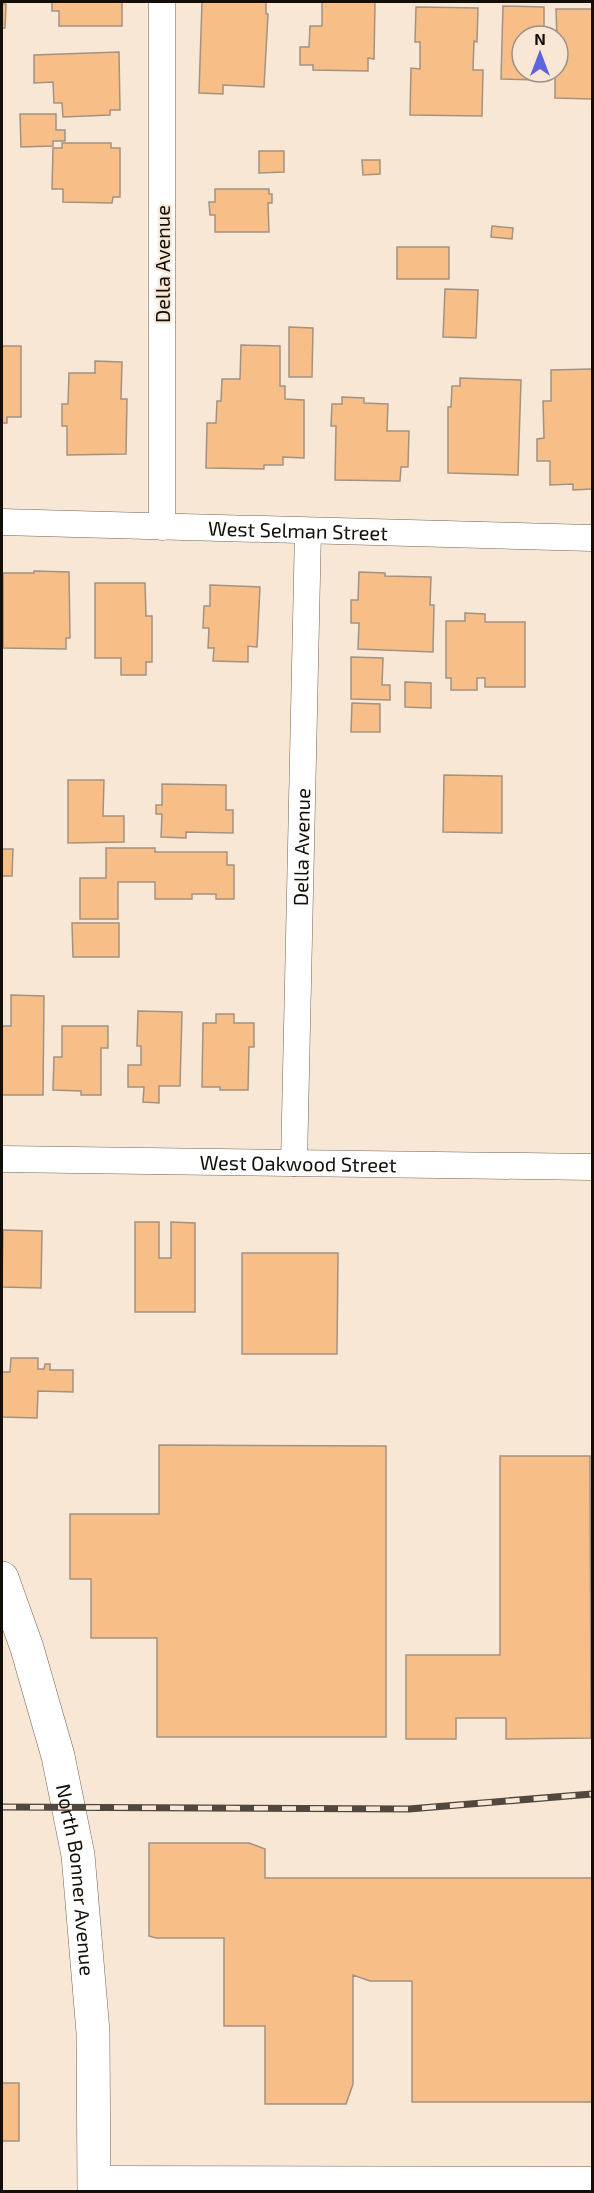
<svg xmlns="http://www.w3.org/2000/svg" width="594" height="2193" font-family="'Exo 2',sans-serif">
  <rect width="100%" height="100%" fill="#f9e7d6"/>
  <path fill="#f7bf87" stroke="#a39282" stroke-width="1.5" d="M52,2H122V26H59V11H52Z
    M202,2H266V14H268L264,87L223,85V94L199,93Z
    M322,2H375L374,59L368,58V71L313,70V65H300V47H309L310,26H322Z
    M2,4H6L5,28H2Z
    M503,6L544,7V36H522V72H543V80L501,79Z
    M416,7L478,8L477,42L474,41L473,70H483L482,116L410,115L411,68L420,69V42H415Z
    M556,9H592V99L555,98V72H558Z
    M119,52L120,110H110V115L63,117L62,103H54L53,82L34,83V55Z
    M20,114H56V130H65V141H53V146L21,147Z
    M62,143H111V148H120V197H113L112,203L63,202V189H52L53,148H62Z
    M259,151H284V172L259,173Z
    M362,160H380V174L363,175Z
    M215,189H269V194H272V203H268L269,232H215V215H210L209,202H215Z
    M492,226L513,228L512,239L491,237Z
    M397,247H449V279H397Z
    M445,289L478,290L476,338L443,337Z
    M289,327L313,328L312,377H289Z
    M241,345L280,346V386H285V399L304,400V458L283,457V465H264V469L206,468L207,423H216L217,401H221L222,379H240Z
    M3,346H21V417H7V423H2V348Z
    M95,361L122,362L121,399H127L126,454L67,455V426H62V404H68L69,373H95Z
    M592,369V489L573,490V484L550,485V461H537V439L544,438L543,401H551V370Z
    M460,378L521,380L518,475L448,473V407H451L452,386H460Z
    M342,397L364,398V403L388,404L387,431H409L408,467H401L400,481L335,480L336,426H331L332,404H342Z
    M34,571L69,572L70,638H66V649L3,648V573H34Z
    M359,572L385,573V576L431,577L430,605H434L433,652L358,649L359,623H351V600H358Z
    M95,583H145L146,616H152V662H146V675H121V658H95Z
    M210,585L260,587L257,647L248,646V662L213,661L214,648H208L209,628H203L204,606H210Z
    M465,613L485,614V622H525V687H485V678H477V690H451V678H446V621H465Z
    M351,657L383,658L382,685H390V700L351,699Z
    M405,682L431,683V708L405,707Z
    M352,703L380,704V732H351Z
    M444,775L502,776V833L443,832Z
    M68,780H104L103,816H124V842L68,843Z
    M162,784L226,785V810H233V833L186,832V838L161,837L162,814H156V805H162Z
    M106,848H155V852H227V865H234V899H216V894H192V899H155V882H118V919H80V878H106Z
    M2,849H13L12,876H2Z
    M72,923H119V957H73Z
    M11,995L44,996L43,1095H2V1026H11Z
    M138,1011L182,1012L180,1086H159V1103L143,1102L144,1087H128V1065H141V1046H137Z
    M216,1014H234V1023H254V1047H249L248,1090H220V1087H202L203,1023H216Z
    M62,1026H108V1048H101V1095H81V1091L53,1090L54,1057H62Z
    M135,1222H159V1258H171V1222L195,1223V1312H135Z
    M3,1230L42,1231L41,1288L2,1287Z
    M242,1253H338L337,1354H242Z
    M11,1358H38V1369H44L45,1364H50V1370H73V1392L38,1391L37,1418L2,1417V1372H10Z
    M159,1445L386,1446V1737H157V1638H91V1579H70V1514H159Z
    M500,1456H590L591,1738L506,1739V1718H456V1739H406V1655H500Z
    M149,1843H249L265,1849V1878H592V2102H412V1981H370L353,1975V2084L346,2104H265V2026H224V1938H156L149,1936Z
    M2,2083H19V2141H2Z"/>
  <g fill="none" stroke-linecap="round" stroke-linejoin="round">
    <defs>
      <g id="street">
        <path d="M162,2V527"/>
        <path id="s1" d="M2,522L592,538"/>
        <path id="s2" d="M2,1159L592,1167"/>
        <path id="s3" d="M294,1163L308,531"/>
        <path d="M94,2179L592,2180"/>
      </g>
      <g id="secondary">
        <path id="s4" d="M2,1578L27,1648L58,1756L78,1855L93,2032L94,2192"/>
      </g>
    </defs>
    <use href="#street" stroke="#736455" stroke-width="27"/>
    <use href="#secondary" stroke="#736455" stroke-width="34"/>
    <use href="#street" stroke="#fff" stroke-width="26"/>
    <use href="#secondary" stroke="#fff" stroke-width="33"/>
    <defs>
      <path id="rail" d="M2,1807L409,1809L592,1794"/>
    </defs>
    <use href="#rail" stroke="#50473e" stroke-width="7"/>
    <use href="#rail" stroke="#f9e7d6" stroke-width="4.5" stroke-dasharray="14" stroke-linecap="butt"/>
  </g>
  <g text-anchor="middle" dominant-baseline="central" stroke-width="4.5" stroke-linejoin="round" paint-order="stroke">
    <g font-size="20" fill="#140e08" stroke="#f9e7d6">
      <text transform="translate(162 264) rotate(-90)">Della Avenue</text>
      <text stroke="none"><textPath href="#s1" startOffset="296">West Selman Street</textPath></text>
      <text stroke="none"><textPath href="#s3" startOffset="316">Della Avenue</textPath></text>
      <text stroke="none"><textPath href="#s2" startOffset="296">West Oakwood Street</textPath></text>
      <text stroke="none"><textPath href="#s4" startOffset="312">North Bonner Avenue</textPath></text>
    </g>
  </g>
  <rect width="594" height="2193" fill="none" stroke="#140e08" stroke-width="6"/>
  <g transform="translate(540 54)"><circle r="28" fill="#f9e7d6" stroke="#9d9084" stroke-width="1.5"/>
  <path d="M0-4.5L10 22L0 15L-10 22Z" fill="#5d65dd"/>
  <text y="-9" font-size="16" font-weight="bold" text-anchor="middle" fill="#140e08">N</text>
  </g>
</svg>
